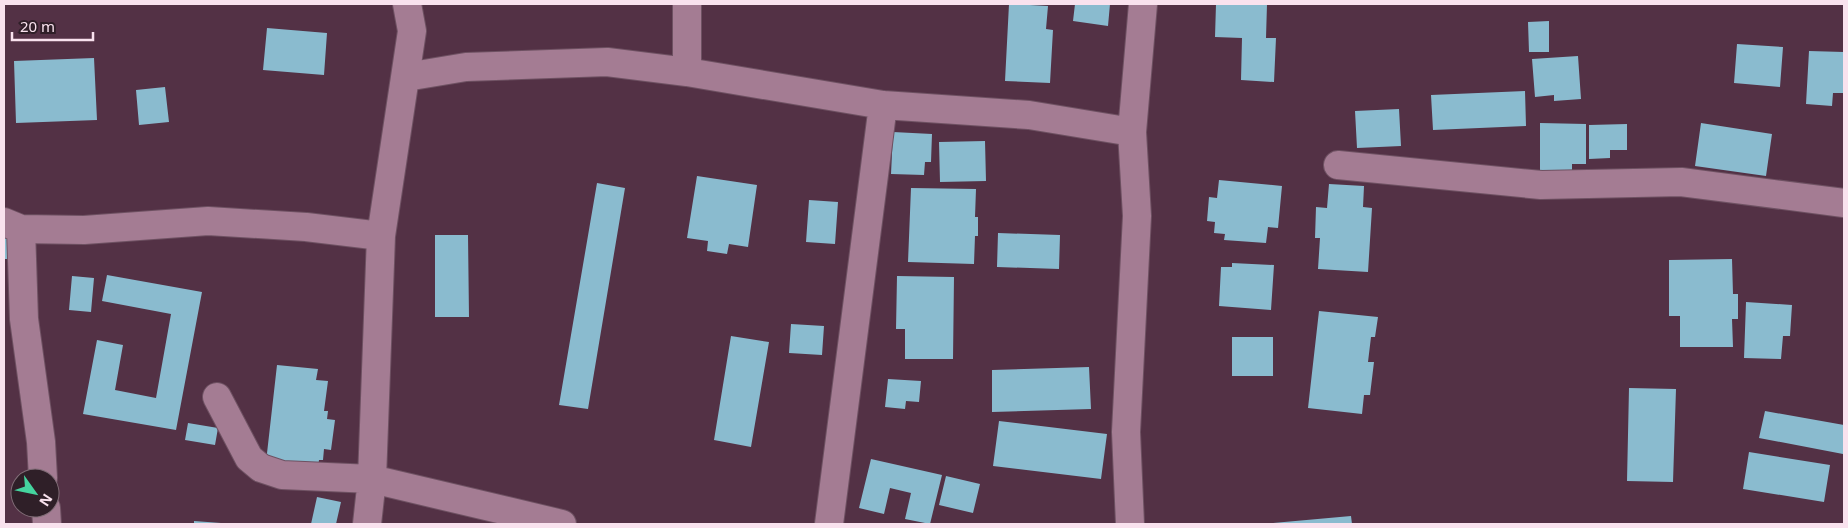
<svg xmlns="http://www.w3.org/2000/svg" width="1848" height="528" font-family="'Noto Sans',sans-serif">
  <rect width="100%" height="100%" fill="#533145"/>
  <path fill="#8abbcf" d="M1009,4L1048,6L1046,29L1053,30L1050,83L1005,81Z
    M1075,4H1110L1108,26L1073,21Z
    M1216,4H1267L1266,38H1276L1274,82L1241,80L1242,38L1215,37Z
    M1549,21V52H1529L1528,22Z
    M267,28L327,33L324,75L263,70Z
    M1737,44L1783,47L1780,87L1734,83Z
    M1809,51L1844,52V93H1833L1832,106L1806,104Z
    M1578,56L1581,99L1554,101V95L1535,97L1532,59Z
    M94,58L97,120L16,123L14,61Z
    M165,87L169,122L139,125L136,90Z
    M1525,91L1526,126L1433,130L1431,95Z
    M1399,109L1401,146L1357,148L1355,111Z
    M1540,123L1586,124V164H1572V172H1540Z
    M1701,123L1772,134L1766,176L1695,166Z
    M1627,124V150H1610V158L1589,159V125Z
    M893,132L932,134L931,162H925L924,175L891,174Z
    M985,141L986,181L940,182L939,142Z
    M697,176L757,185L748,247L729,244L727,254L707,251L708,241L687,238Z
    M1219,180L1282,186L1278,228L1268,227L1266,243L1224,240L1225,234L1214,233L1215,222L1207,221L1209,197L1217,198Z
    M597,183L625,188L588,409L559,405Z
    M1329,184L1364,186L1363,207L1372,208L1368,272L1318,269L1320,238H1315L1316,207L1327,208Z
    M911,188L976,189L975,217H978V236H975L974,264L908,262Z
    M809,200L838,202L835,244L806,242Z
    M998,233L1060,235L1059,269L997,267Z
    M435,235H468L469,317H435Z
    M4,238H9L10,259H4Z
    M1732,259L1733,294H1738V319H1732L1733,347H1680V316H1669V260Z
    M1232,263L1274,265L1271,310L1219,306L1221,267H1232Z
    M107,275L202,292L176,430L83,414L97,340L123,345L115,390L156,398L171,314L102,301Z
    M72,276L94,278L91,312L69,310Z
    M897,276L954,277L953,359H905V329H896Z
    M1746,302L1792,305L1790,336H1783L1781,359L1744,358Z
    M1319,311L1378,317L1375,337H1371L1368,362H1374L1370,395H1364L1362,414L1308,408Z
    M791,324L824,326L822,355L789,353Z
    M731,336L769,342L751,447L714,440Z
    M1232,337H1273V376H1232Z
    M277,365L318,369L316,380L328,381L324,411H328L327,419L335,420L331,450L324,449L323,460H319L318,467L266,462Z
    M1089,367L1091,409L992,412V370Z
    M888,379L921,381L919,402L906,401L905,409L885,407Z
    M1629,388L1676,389L1673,482L1627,481Z
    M1765,411L1844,425L1843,454L1759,438Z
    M999,421L1107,434L1101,479L993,466Z
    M188,423L218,428L215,445L185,440Z
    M1749,452L1830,465L1824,502L1743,489Z
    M871,459L942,475L930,524L905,519L911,493L890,488L884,514L859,508Z
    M946,476L980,484L973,513L939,505Z
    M317,497L341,502L336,524H311Z
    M1351,516L1352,524H1273V523Z
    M194,521L221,523V524H194Z"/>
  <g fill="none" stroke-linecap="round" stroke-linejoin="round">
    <defs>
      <path id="street" d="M687,72V4
        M406,77L466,67L607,62L687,72L883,105L1029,115L1132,132
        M1338,165L1541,185L1681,182L1844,203
        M4,222L21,229L84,230L208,221L306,227L381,236
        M21,229L24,319L41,442L43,478
        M217,397L249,458L261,468L282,475L372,479L562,524
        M46,508L47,524
        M367,524L372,479L381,236L412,31L407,4
        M829,524L883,105
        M1130,524L1126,432L1137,216L1132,132L1143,4"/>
    </defs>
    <use href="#street" stroke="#6e5162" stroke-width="30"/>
    <use href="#street" stroke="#a47c93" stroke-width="28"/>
  </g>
  <rect width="1848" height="528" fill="none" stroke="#f9e2ee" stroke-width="10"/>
  <g transform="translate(35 493) rotate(123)"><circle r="24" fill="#2f1f28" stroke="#806d77"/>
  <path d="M0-4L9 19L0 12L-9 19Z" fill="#45d49f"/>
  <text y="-8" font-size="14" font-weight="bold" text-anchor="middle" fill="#f9e2ee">N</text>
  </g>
  <path d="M12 32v8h81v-8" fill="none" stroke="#f9e2ee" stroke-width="2.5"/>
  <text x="20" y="32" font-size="15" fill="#f9e2ee" stroke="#2f1f28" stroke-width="4" paint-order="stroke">20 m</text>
</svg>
